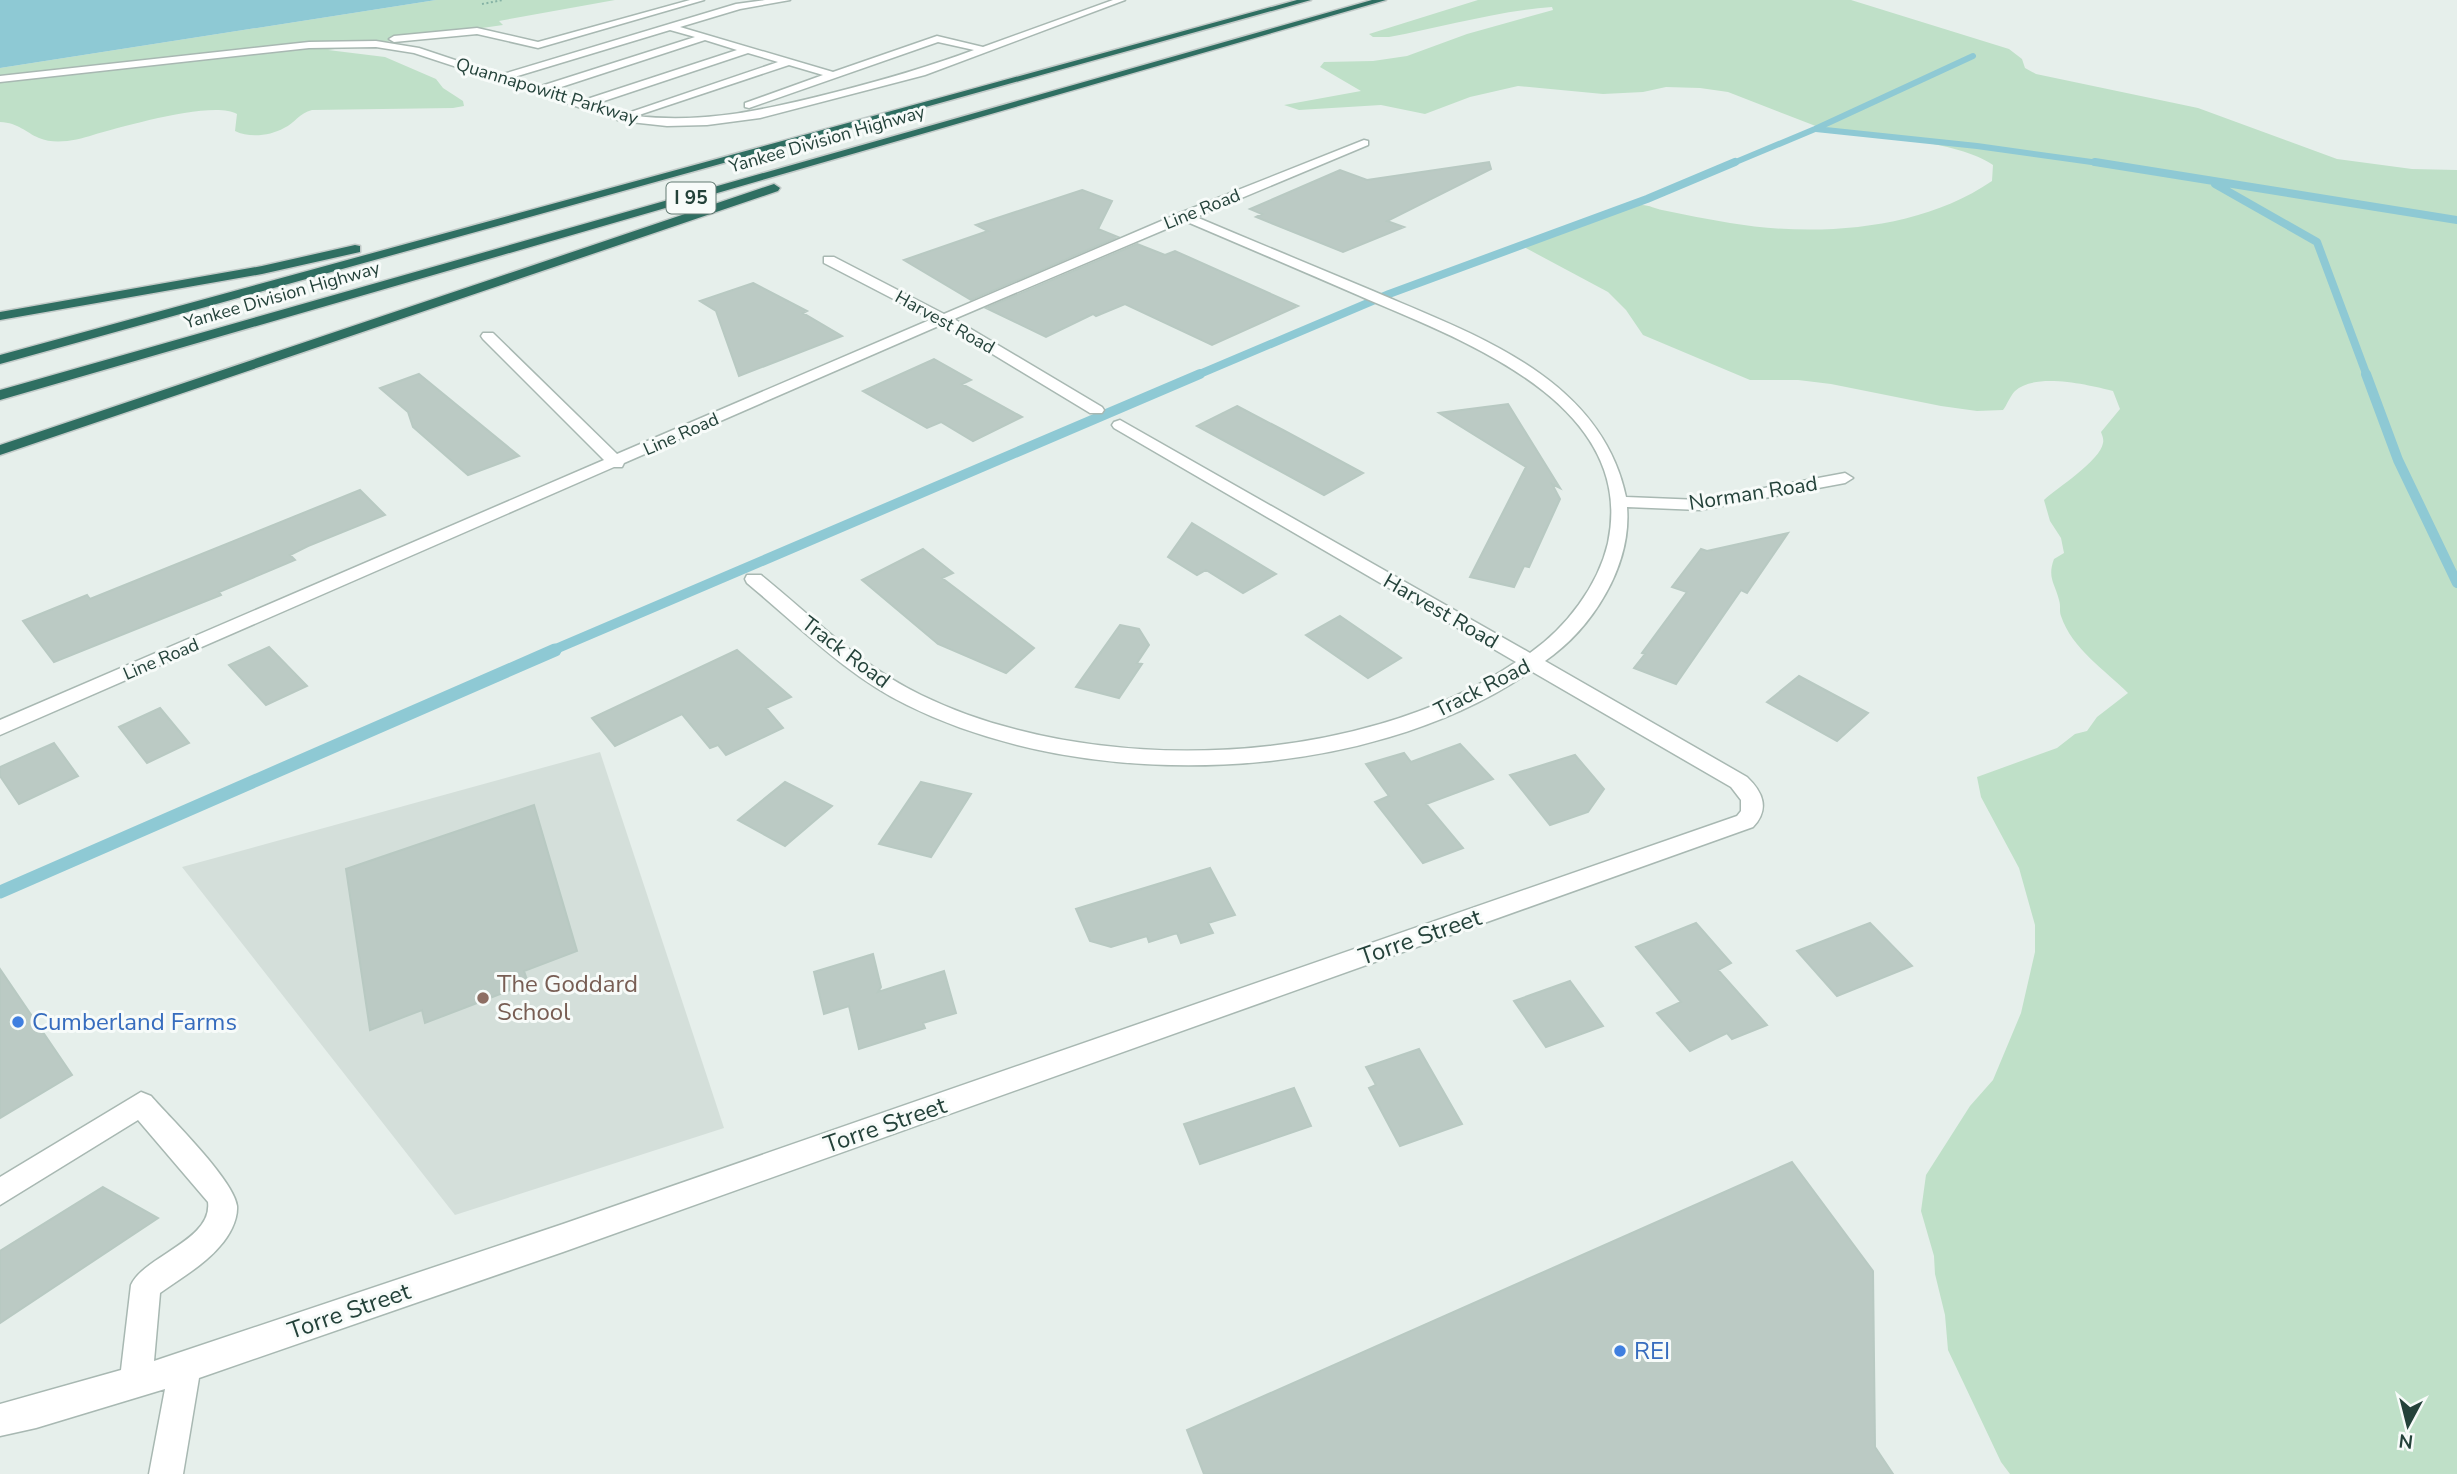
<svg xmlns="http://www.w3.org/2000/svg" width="2457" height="1474" font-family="'Nunito Sans',sans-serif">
  <rect width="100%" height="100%" fill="#e6efeb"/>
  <path fill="#d4dfda" d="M600,752L724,1128L455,1215L182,867Z"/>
  <path fill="#bfe0c8" d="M436,0H615L499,21L503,25L328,50L385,57L436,79L443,88L463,101L464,106L453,108L312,110C299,113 295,123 284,128C270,136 249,138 235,131L237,114C213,100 122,127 93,135C78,140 55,145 39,138C25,132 19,123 0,122V68Z
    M1478,0H1851L2009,49L2022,59L2025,68L2036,74L2198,108L2337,159L2412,169L2457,170V1474H2010L2001,1462L1948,1350L1945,1315L1935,1274L1934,1256L1921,1211L1926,1175L1970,1106L1993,1080L2021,1013L2035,952V925L2019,868L1981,797L1977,777L2057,748L2075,734L2087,731L2097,717L2128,693C2105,670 2072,649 2061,616C2059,611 2061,606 2059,600C2055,583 2047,578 2054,559L2064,553L2061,538L2050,521L2044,500C2057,488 2100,461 2103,443C2104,439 2102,435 2101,432L2120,409L2113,391C2089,385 2035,372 2015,391C2010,396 2007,405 2003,410L1977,411L1941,406L1831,384L1798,380H1750L1643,335L1626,310L1608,292L1522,246C1544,234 1619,204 1642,205C1649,205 1656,209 1662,210C1685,215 1708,219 1730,223C1815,237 1919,231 1992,181L1993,165C1960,141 1865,134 1823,132L1826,130L1728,92L1700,88L1666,87L1643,92L1603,94L1518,86L1470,97L1425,114L1381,105L1299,110L1284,105L1361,91L1320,67L1324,62L1373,61L1407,56L1467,34L1553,10L1552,7C1497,11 1443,27 1389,37H1373L1369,34Z"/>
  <path fill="#8ec9d4" d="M0,0H436L0,68Z"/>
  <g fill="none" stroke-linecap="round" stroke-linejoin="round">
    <path stroke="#8ec9d4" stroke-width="6" d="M1816,129L1977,146L2106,164
      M1731,164L1815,129L1973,56"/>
    <path stroke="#8ec9d4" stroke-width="8" d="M2095,162L2457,220
      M2215,184L2317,242L2367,376
      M1195,376L1389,294L1647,199L1735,162"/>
    <path stroke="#8ec9d4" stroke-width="10" d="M2366,374L2398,460L2457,583
      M551,651L1200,374"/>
    <path stroke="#8ec9d4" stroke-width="13" d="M0,892L555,650"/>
  </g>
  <path fill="#bbcac4" stroke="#b8c9c2" stroke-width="2" d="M1489,162L1491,169L1387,221L1404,227L1343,252L1256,217L1262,214L1250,209L1340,170L1367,180Z
    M1082,190L1112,201L1098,229L1118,237L971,300L904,260L988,231L976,225Z
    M1137,244L1165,255L1175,251L1298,306L1212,345L1125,304L1096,316L1093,314L1046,337L986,308Z
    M753,283L807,311L803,313L842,336L739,376L716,311L700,301Z
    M934,359L971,380L962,384L1022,417L973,441L941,422L927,428L863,391Z
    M419,374L519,456L468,475L413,427L408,412L380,388Z
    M1508,404L1560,488L1552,484L1560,499L1529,567L1524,566L1514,587L1470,577L1526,467L1439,413Z
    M1237,406L1283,430L1363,473L1324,495L1197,426Z
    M360,490L385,515L308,546L290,555L295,560L219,592L221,595L54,662L23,621L87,595L90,599Z
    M1192,523L1276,574L1243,593L1206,570L1197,575L1168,557Z
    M1788,533L1747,593L1741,590L1676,684L1634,668L1645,654L1642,653L1687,592L1672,587L1701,549L1707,551Z
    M923,549L953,573L942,578L1034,648L1006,673L938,644L862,580Z
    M1340,616L1401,658L1368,678L1306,635Z
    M1120,625L1139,629L1149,645L1137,663L1142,664L1119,698L1076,687Z
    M269,647L307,686L266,705L229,665Z
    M737,650L791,697L766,708L783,728L726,755L718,745L710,748L682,714L615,746L592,718Z
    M1799,676L1868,713L1837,741L1767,702Z
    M160,708L189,743L147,763L119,727Z
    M54,743L78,776L19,804L0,776V767Z
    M1460,744L1493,779L1426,804L1463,848L1423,863L1375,802L1389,796L1366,764L1404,753L1411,762Z
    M1575,755L1604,789L1588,812L1550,825L1510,775Z
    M785,782L832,806L785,846L738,820Z
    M921,782L971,794L931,857L879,844Z
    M534,805L577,951L524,971L528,983L477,1003L425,1023L422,1010L370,1030L346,869Z
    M1210,868L1235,915L1208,923L1213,933L1181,943L1177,933L1149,942L1147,936L1111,947L1090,941L1076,909Z
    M1696,923L1731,963L1718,970L1767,1025L1732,1039L1727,1033L1690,1051L1657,1013L1681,1002L1636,947Z
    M1870,923L1912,966L1837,996L1797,951Z
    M873,954L881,987L878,992L944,971L956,1013L923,1023L925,1028L859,1049L849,1006L824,1014L814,972Z
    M0,969L72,1075L0,1118Z
    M1570,981L1603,1026L1546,1047L1514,1001Z
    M1419,1049L1462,1124L1400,1146L1369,1088L1376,1085L1366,1067Z
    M1294,1088L1311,1126L1200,1164L1184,1124Z
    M1792,1162L1873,1271L1875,1447L1893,1474H1204L1187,1430Z
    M103,1187L158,1218L0,1323V1251Z"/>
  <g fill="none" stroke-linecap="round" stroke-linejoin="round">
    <defs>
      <path id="minor" d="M690,0H704L538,48L477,34L394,42L389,39L394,36L477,28L538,42Z
        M765,0H790L740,9L680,27L833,72L937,36L983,47L1113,0H1125L925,75L760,118L707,125L667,126L621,121L414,53L376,47L309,48L0,82V76L309,42L376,41L419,48L500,75L736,4ZM670,30L695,37L538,87L511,78ZM705,40L737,50L581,101L549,91ZM938,42L974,50C928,67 883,80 836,92C769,109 706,124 636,116L789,65L823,75L745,103V107L749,108ZM748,53L778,62L622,115L592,105Z
        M1364,140L1368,141V145L1196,217C1255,242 1314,266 1373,291C1473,334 1601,377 1626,497L1700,500L1845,473L1853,478L1845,483L1700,510L1627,507C1632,566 1592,629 1545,661L1747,777C1763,792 1770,809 1753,827L563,1252L199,1378L183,1474H149L165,1389L36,1428L0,1436V1404L121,1370L131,1285C144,1256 213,1240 208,1202L138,1120L0,1205V1177L141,1092L151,1096C170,1118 234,1180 237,1206C238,1220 229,1236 220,1246C204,1265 181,1278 160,1293L154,1361L563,1224L1737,816L1741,811V800L1731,787L1531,671C1365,786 1085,794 907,705C846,675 799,626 747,583L745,579L747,575H761C813,617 860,666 921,695C1091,778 1358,769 1516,662L1114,428L1112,425L1114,422L1120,420L1530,653C1566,628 1598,586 1608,543C1638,402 1459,339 1360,296C1302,271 1244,246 1185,221L954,319L1102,407L1104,410L1102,413H1090L943,324L624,463L622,467H614L0,735V720L604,460L483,339L481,336L483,333H493L617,454L932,319L824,263V257H834L944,314L1180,213Z"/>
      <path id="highway" d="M1297,0H1311L0,364V355Z
        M1372,0H1386L0,400V390Z
        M774,184L780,188L778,191L0,455V445Z
        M355,245L360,246V252L262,274L0,320V312L262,266Z"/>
    </defs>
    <use href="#minor" stroke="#a8b8b2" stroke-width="3"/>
    <use href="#highway" stroke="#c2cac8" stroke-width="3"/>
    <path stroke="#86b3a5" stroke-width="2" stroke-dasharray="2 2.5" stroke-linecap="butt" d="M482,4L503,0"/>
    <use href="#minor" fill="#fff" fill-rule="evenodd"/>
    <use href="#highway" fill="#2f6f62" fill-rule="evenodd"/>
  </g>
  <circle fill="#8d6e63" stroke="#f7fbf9" stroke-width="2.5" cx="483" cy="998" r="7"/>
  <g fill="#3f7fe0" stroke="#f7fbf9" stroke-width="2.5">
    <circle cx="18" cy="1022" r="7"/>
    <circle cx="1620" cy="1351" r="7"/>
  </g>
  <g text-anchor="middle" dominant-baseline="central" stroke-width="6" stroke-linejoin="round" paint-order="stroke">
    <g font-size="18" fill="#24423a" stroke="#f7fbf9">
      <text transform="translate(547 91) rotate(17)">Quannapowitt Parkway</text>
      <text transform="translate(827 139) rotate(-16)">Yankee Division Highway</text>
      <text transform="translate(1202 209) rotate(-22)">Line Road</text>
      <text transform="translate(282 295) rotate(-16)">Yankee Division Highway</text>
      <text transform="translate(945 322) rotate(29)">Harvest Road</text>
      <text transform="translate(681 434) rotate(-24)">Line Road</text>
      <text transform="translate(161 659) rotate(-23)">Line Road</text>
    </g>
    <rect fill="#f7fbf9" stroke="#637a73" stroke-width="2" x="666.5" y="182.5" width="49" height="31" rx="5"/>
    <g font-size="19" font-weight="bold" fill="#24423a">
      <text x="691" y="198">I 95</text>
    </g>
    <g font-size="21" fill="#24423a" stroke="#f7fbf9">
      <text transform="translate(1753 493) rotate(-9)">Norman Road</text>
      <text transform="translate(1441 611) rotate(30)">Harvest Road</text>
      <text transform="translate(846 652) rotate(37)">Track Road</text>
      <text transform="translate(1482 688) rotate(-27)">Track Road</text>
    </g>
    <g font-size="24" fill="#24423a" stroke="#f7fbf9">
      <text transform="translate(1420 937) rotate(-19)">Torre Street</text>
      <text transform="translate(885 1125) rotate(-19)">Torre Street</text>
      <text transform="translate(349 1311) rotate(-19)">Torre Street</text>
    </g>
    <g font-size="24" fill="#785e54" stroke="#f7fbf9" text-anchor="start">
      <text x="497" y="984">The Goddard<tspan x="497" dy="28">School</tspan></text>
    </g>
    <g font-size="24" fill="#366cbe" stroke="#f7fbf9" text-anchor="start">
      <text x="32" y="1022">Cumberland Farms</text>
      <text x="1634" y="1351">REI</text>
    </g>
  </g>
  <g transform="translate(2408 1425) rotate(187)" stroke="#f7fbf9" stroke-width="5" paint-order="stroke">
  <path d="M0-5L12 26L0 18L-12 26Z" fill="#24423a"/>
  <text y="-10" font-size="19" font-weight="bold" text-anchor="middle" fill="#24423a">N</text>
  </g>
</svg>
